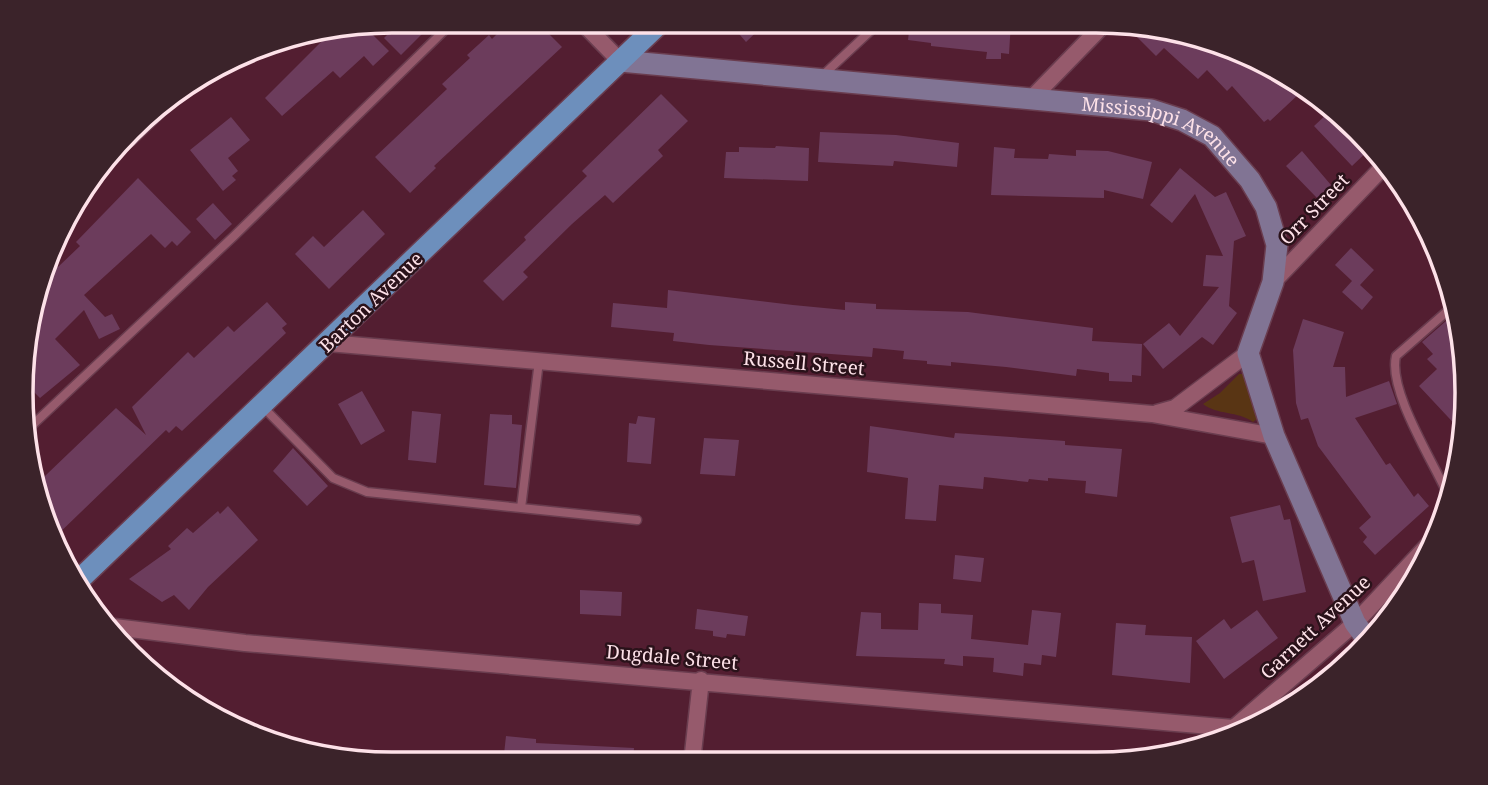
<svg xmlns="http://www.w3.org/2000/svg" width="1488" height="785" font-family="'Noto Serif',serif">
  <rect width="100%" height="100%" fill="#531e31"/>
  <path fill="#593514" d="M1239,374H1243L1258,418L1253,422C1238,411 1217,415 1203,404L1220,393Z"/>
  <path fill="#6c3c5c" d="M401,21H419L427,29L401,55L384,38Z
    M510,21H536L562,47L434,166L436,168L410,193L375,157L447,89L442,84L470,58L467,55L489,35L492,39Z
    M728,21H768L746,42Z
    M910,22H1011L1009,54L1001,53V59H986L987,52L931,46V43L908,40Z
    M1123,23L1258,59L1274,75L1277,72L1300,93L1270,121L1268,119L1264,122L1232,86L1227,91L1207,70L1198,79L1164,48L1156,56Z
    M364,26L389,51L373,66L364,56L340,78L333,71L282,116L265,98L332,31Z
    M661,94L688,121L658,150L663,156L613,203L605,195L572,224L523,272L528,277L503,301L483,281L526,240L524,237L587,176L582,171Z
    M1329,112L1373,146L1352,166L1314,126Z
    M231,117L250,140L228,158L238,171L232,176L236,180L223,191L190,150Z
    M820,132L896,135L959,143L957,167L894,161L893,166L818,162Z
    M776,146L809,148L808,181L724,178L726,152H739V147L775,148Z
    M994,147L1015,149L1014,158L1048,159L1049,154L1076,156V150L1108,151L1152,162L1143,199L1104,190V198L991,195Z
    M1302,151L1331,185L1317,198L1286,166Z
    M1180,168L1215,197L1226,192L1246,236L1234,241L1229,306L1237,313L1213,345L1202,337L1163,369L1143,344L1169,323L1180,336L1219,287L1203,286L1206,255L1223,256L1195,194L1172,223L1150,205Z
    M138,178L191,232L177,246L172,241L165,248L151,234L84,295L105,317L112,314L120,329L99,339L84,310L55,339L80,365L40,398L25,383L34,297L44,274L54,264L58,267L80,246L76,242Z
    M213,203L232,224L215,240L196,219Z
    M363,210L385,234L329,289L295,254L313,236L324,247Z
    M1351,248L1374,270L1360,285L1373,297L1362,310L1342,292L1352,281L1335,265Z
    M668,290L793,305L845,310V302L876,304V309L968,312L1093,328L1092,341L1142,344L1141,376L1132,375V382L1109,381V373L1077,369L1076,376L1006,367L951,362V366L927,364V361L903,359L904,351L873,348L872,357L709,345L673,341L674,333L611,327L613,303L667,308Z
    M267,302L287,324L282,328L286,333L182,431L176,426L169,433L166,430L52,540L38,485L46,475L116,408L146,435L132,407L188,352L194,358L228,326L234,332Z
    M1303,319L1344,332L1333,367H1345L1346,397L1389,381L1397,404L1355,418L1386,465L1390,463L1414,497L1418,493L1429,506L1375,555L1363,542L1367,537L1359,528L1371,517L1318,446L1308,418L1301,420L1296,403L1293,350Z
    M1446,321L1455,331L1466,417L1462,432L1419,386L1437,369L1427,359L1433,354L1422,342Z
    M362,391L385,431L361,445L338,404Z
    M412,411L441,414L436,463L408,460Z
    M490,414L512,415V424L522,425L516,488L484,485Z
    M638,416L655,418L651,464L627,462L629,423L636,424Z
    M870,426L954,438L955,433L1065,441V445L1122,449L1117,497L1085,493L1086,481L1048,478V481L1029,479L1028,482L984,477L983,489L939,485L936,521L905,519L908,478L867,472Z
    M704,438L739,440L735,476L700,474Z
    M293,448L328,486L307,506L273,471Z
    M1280,505L1284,520L1290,519L1306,592L1263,601L1254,560L1242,563L1230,517Z
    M228,506L258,540L208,587L189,610L174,595L162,602L129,579L171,549L168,546L187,528L193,533L218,511L220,514Z
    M955,555L984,558L981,582L953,579Z
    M580,590L622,592L621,616L580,614Z
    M919,603L941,604V613L973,615L971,639L1028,645L1032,610L1061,613L1056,657L1042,655L1041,665L1024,663L1023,676L993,672L994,658L963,656V666L944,664L945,659L856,656L861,612L881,613V629L918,630Z
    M697,609L748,616L745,636L727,634L726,638L713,636V631L695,629Z
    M1257,610L1278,638L1224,679L1196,641L1224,619L1231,629Z
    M1116,623L1146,625L1145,635L1192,637L1190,683L1112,675Z
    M506,736L536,739V743L634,748L633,762L503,763Z"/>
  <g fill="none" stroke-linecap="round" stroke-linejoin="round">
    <defs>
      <path id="lane" d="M821,77L880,22
        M262,406L333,478L367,492L521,508L539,361
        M25,432L234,236L454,21
        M1446,491C1431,458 1388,390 1396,356L1452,307
        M521,508L637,520"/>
      <path id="street" d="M581,21L620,61
        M1032,98L1106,22
        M128,139L177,92
        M1273,282L1385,165
        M328,343L1152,414L1274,436
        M1157,413L1175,408L1248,353
        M106,626L245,643L1233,728
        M1220,740L1355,623L1433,540
        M692,762L701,680"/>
      <g id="secondary">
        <path id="s1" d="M620,61L1151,110L1182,120L1212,136L1250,180L1266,207L1277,245L1273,282L1248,353L1274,436L1355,623L1369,642"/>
      </g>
      <path id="primary" d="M78,581L662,21"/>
    </defs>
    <use href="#lane" stroke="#6a3d4f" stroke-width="11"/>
    <use href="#street" stroke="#6a3d4f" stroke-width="19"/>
    <use href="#secondary" stroke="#6a3d4f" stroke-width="24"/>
    <use href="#primary" stroke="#6a3d4f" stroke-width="24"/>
    <use href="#lane" stroke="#965a6c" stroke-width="8"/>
    <use href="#street" stroke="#965a6c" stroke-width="16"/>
    <use href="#secondary" stroke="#817494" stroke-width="21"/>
    <use href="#primary" stroke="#6d8fbc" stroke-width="21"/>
  </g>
  <g text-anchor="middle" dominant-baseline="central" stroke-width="5" stroke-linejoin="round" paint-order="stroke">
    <g font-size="19" fill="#fde1e8" stroke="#2a121a">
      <text stroke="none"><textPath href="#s1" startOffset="550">Mississippi Avenue</textPath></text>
      <text transform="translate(1314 209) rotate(-46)">Orr Street</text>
      <text transform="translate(371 302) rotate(-44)">Barton Avenue</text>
      <text transform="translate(804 363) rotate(5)">Russell Street</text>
      <text transform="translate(1315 627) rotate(-43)">Garnett Avenue</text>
      <text transform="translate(672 657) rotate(5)">Dugdale Street</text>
    </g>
  </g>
  <path d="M0 0H1488V785H0ZM392 33H1096A359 359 0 0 1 1455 392V393A359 359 0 0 1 1096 752H392A359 359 0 0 1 33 393V392A359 359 0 0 1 392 33Z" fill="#3b232a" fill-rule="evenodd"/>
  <path fill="none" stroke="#fde1e8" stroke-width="3.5" d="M392 33H1096A359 359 0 0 1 1455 392V393A359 359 0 0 1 1096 752H392A359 359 0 0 1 33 393V392A359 359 0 0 1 392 33Z"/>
</svg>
